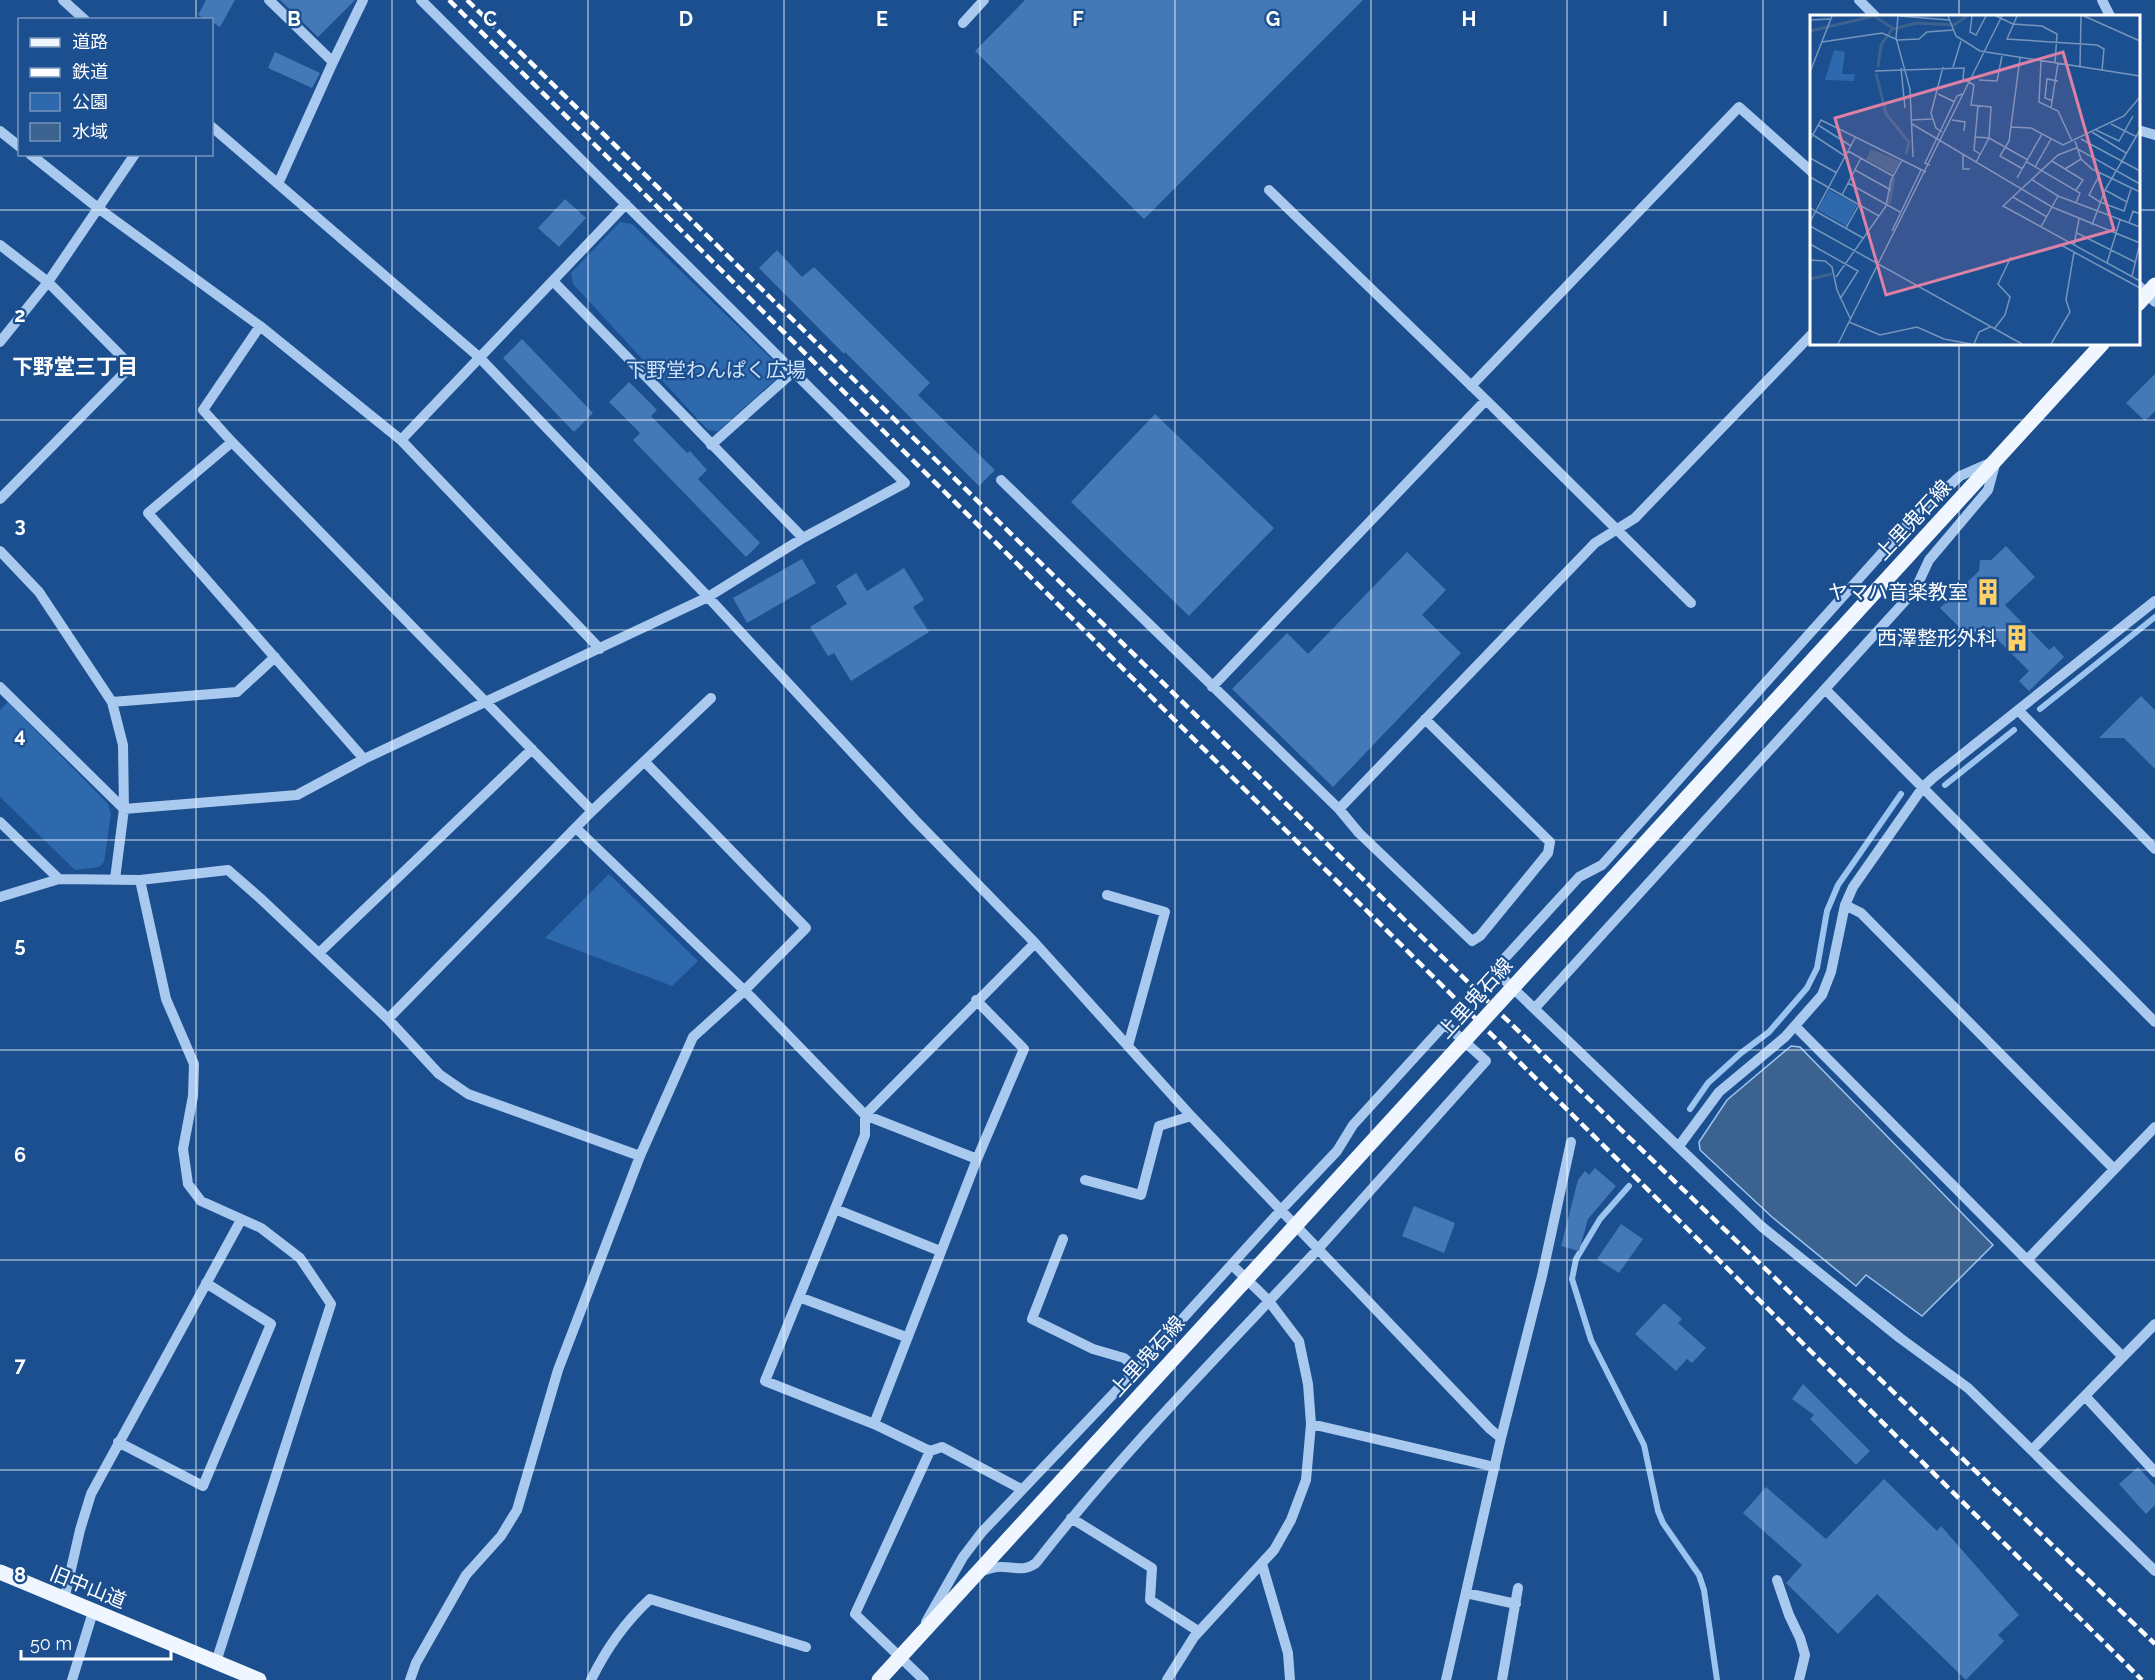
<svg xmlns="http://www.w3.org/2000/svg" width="2155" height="1680" font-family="Raleway,'Noto Sans JP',sans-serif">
  <rect width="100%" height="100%" fill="#1b4f8f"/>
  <path fill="#2e69ad" d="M620,222L632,224L777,364L776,379L718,431L708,430L573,284L571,273Z
    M8,702L108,804L111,814L104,862L99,867L75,870L0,797V710Z
    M609,874L698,961L672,986L545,938Z"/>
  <path fill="#3c6290" stroke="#9cc4f0" stroke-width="1.5" d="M1791,1046L1800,1047L1993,1245L1922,1316L1866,1275L1856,1286L1772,1217L1700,1150L1699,1142L1727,1100Z"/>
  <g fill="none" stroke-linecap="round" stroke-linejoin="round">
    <path stroke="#9cc4f0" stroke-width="6" d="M2040,709L2155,617
      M1945,785L2014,730
      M1690,1109L1708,1083L1741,1053L1769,1032L1807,988L1817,968L1827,911L1838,885L1901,794
      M1629,1186L1600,1219L1576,1259L1572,1279L1591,1340L1644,1445L1658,1511L1663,1523L1699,1575L1704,1590L1717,1680"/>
  </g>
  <path fill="#4478b7" d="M206,0H235L220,27L212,22V20H207L198,15Z
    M280,0H355L318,37Z
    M1025,0H1363L1144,219L975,51Z
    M275,52L320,73L312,88L268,68Z
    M565,199L586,218L559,247L538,228Z
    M777,250L802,277L814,267L930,383L918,395L995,470L979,486L845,352L844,354L759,268Z
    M522,339L593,413L574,432L503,358Z
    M2155,374V411L2145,421L2126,403Z
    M629,382L657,410L651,416L687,453L690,451L707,470L698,479L760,543L746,557L633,440L640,433L609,402Z
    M1155,414L1274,528L1189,616L1071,502Z
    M2006,546L2035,577L2005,605L2049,650L2054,646L2064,657L2029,691L2019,681L2029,671L1983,625L1970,638L1940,608L1979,571L1980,560H1991Z
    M1407,552L1446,590L1422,615L1461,653L1333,787L1232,689L1287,633L1308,654Z
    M802,559L816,583L747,623L733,598Z
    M904,568L924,600L913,607L929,632L851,681L834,653L828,656L810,627L847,604L836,586L856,573L867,591Z
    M2141,696L2155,710V769L2124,738H2099Z
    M1595,1168L1616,1186L1588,1219L1579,1251L1561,1246L1578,1180L1585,1171L1589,1175Z
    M1414,1206L1455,1223L1444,1253L1402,1236Z
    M1621,1224L1643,1239L1619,1273L1597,1259Z
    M1664,1303L1682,1319L1678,1323L1706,1348L1692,1363L1687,1359L1676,1371L1635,1334Z
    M1803,1384L1870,1451L1856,1465L1810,1419L1814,1415L1792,1399Z
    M2138,1467L2155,1486V1505L2146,1514L2119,1484Z
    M1884,1479L1937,1531L1941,1526L2019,1615L1998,1635L2004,1641L1966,1680L1877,1594L1838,1634L1786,1583L1802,1565L1743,1513L1766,1487L1826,1539Z"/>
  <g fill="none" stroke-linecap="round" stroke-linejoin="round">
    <path stroke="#a9c9ee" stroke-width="10" d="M63,0L85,20
      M269,0L333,62
      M1859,0L1875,16
      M2102,0L2110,16
      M963,23L984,0
      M212,127L479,357L708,597L915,820L1035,943L1191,1116L1490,1429L1501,1438
      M2138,130L2155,135
      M0,131L20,147
      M30,154L98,208L260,326L401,440L600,649
      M278,184L333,62L363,0
      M1269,190L1486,400L1691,603
      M0,245L48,282L131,366L0,499
      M553,281L803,538
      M2138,285L2155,302
      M260,326L203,410L232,442L592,811
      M0,342L48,282L135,154
      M1471,386L1739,107L1812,172
      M401,440L626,204
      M232,442L148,513L364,759
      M711,445L793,372
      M1992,462L1960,476L1907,525L1602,865L1579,877L1494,970L1761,1226L1900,1338L1968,1388L2155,1571
      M1001,480L1339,809L1359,833L1472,941L1480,936L1548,853L1550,842L1425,719
      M0,551L39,592L112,702L123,745L124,809L115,879
      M0,687L124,809L297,795L364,759L708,597L803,538L905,483L421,0
      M1212,687L1486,400
      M1825,689L2155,1022
      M112,702L237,692L275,657
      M2018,710L2155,849
      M1339,809L1595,543L1635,518L1812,334
      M0,822L59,879
      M576,828L751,997L865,1115L977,1159
      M140,880L166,999L194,1064L193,1096L183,1149L188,1184L201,1201L261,1228L300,1258L331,1304L216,1662
      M1107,895L1165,912L1128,1046
      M0,897L59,879L140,880L228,870L260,898L388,1019L439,1074L468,1094L640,1156
      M1845,905L1861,913L2114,1169
      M319,953L532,749
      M1535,1008L1915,590L1929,560L1988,490L1996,461
      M388,1019L592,811L711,698
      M1795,1026L2123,1357
      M1679,1146L1719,1092L1785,1037L1822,995L1831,972L1845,905L1853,887L1923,787L1934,777L2155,601
      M1085,1180L1141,1195L1159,1126L1191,1116
      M835,1209L940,1251
      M1063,1239L1032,1319L1093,1349L1124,1358L1137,1369
      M2027,1260L2155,1127
      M799,1297L906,1337
      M2085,1396L2155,1472
      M874,1424L977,1159L1024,1049L976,1000
      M1311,1424L1495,1467
      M118,1442L203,1486L271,1324L206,1283
      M2032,1450L2155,1324
      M930,1451L942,1447L1021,1489
      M1071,1518L1152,1568L1150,1600L1198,1631
      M1262,1564L1288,1653L1290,1680
      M1777,1580L1789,1615L1800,1638L1805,1655L1799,1680
      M1466,1593L1516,1604
      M64,1600L80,1530L91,1494L241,1220
      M926,1622L963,1557L982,1532L1137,1369L1282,1209L1337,1151L1353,1125L1445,1024L1486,1061C1430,1123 1375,1186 1319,1248C1223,1351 1123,1451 1036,1563C1024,1572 1016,1567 1003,1567C995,1566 986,1570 978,1572
      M72,1680L93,1612
      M410,1680L416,1663L466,1575L501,1536L517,1510L558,1370L640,1156L693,1037L744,991L806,928L645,762
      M591,1680C606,1649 624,1623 650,1599L806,1647
      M924,1680L855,1614L930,1451L874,1424L765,1381L865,1135V1115L1035,943
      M1167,1680L1194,1637L1274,1550L1291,1520L1306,1480L1311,1424L1308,1384L1299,1341L1268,1300L1232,1265
      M1446,1680L1501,1438L1542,1276L1571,1142
      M1502,1680L1518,1588"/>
    <path stroke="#f0f6ff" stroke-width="15" d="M2138,304L2155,285
      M1613,878L2102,344
      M0,1572L259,1680
      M879,1680L1241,1285"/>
    <path stroke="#fff" stroke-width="4.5" stroke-dasharray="10 4.5" stroke-linecap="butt" d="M449,0L2142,1680
      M467,0L1478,992L2155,1644"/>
    <path stroke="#f0f6ff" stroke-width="15" d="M1241,1285L1613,878"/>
  </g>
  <path fill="none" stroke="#fff" stroke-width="1.5" stroke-opacity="0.55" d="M196,0V20M392,0V1680M588,0V1680M784,0V1680M980,0V1680M1175,0V1680M1371,0V1680M1567,0V1680M1763,0V1680M1959,0V16M196,154V1680M0,210H1812M2138,210H2155M1959,344V1680M0,420H2155M0,630H2155M0,840H2155M0,1050H2155M0,1260H2155M0,1470H2155"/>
  <defs>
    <symbol id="building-bare" viewBox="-9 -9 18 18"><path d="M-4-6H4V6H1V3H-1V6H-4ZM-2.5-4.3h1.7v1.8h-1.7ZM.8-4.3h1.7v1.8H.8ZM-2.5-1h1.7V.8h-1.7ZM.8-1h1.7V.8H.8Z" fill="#ffd166" stroke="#1b4f8f" stroke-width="2.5" paint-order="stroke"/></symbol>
  </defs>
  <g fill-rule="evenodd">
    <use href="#building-bare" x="1969" y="573" width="38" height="38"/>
    <use href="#building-bare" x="1998" y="619" width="38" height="38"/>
  </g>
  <g text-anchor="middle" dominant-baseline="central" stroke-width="4.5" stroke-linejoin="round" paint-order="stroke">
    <g font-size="20" fill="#cfe3fa" stroke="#1b4f8f">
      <text x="716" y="370">下野堂わんぱく広場</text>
    </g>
    <g font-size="20" fill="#fff" stroke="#1b4f8f">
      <text transform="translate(1913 520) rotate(-47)">上里鬼石線</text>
      <text transform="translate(1475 998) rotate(-48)">上里鬼石線</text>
      <text transform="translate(1147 1356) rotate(-48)">上里鬼石線</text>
      <text transform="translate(88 1587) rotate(22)">旧中山道</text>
    </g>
    <g font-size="20" fill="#fff" stroke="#1b4f8f" text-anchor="end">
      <text x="1968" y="592">ヤマハ音楽教室</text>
      <text x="1997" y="638">西澤整形外科</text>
    </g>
    <g font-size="21" font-weight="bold" fill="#fff" stroke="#1b4f8f">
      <text x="75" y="366">下野堂三丁目</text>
    </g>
  </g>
  <g transform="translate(1810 15)">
    <rect width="330" height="330" fill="#1b4f8f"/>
    <path d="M24,35L35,37L32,59H45L44,66L15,65ZM19,175L47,190L36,211L8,195Z" fill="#2e69ad"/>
    <path d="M61,134L90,146L83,159L56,144Z" fill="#3c6290"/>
    <path fill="none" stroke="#3c6290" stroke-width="3" d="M0,16L64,1L84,14L106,8L144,10L157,1M68,52L71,30L82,14M66,58L76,99L99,127L96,139M79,189L84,163M0,264L22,259"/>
    <path fill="none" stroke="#7695bc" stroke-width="1.5" d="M88,1L86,23L100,74L103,142M90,1L139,5M138,1L146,21L170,36L330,61M162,1L160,17L166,20L176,1M186,1L203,9L232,11L247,19L245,48M207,1L197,24L287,30L294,34L292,55M274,1L330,26M0,5L20,4M12,27L72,18L88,25L109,24L117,17L143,15M210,43L199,126L190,141L213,154M231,46L229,87L248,96L262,126M270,51L271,1M143,52L151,26M91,53L95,93M65,56L154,53L153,64L164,70L161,90L181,92L179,123L166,147M0,57L22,1M169,65L187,66L192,41M128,79L145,87M243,86L235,83L237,64L248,66M168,91L164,135L170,139M241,93L248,48M101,105L122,104M142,105L155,107L154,116M102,109L242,192L330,228M301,109L327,122M8,110L41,131M201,112L221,113L253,130L314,101L330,82M286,115L309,126L323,101M132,117L126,113L121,98L133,52M282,117L316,138M0,118L35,141M165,122L179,123L218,145M271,124L330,156M0,125L11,105L116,157M265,126L271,144L282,154L330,177M38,136L83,161M153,139V154H160M0,143L27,158M242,146L273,165L266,175M217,147L270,178L266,188M120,150L115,148L147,81L152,79M225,152L241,124M255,154L271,144M45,155L81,175M290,159L279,180L290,187L314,196L321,174M0,162L69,201M207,163L232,119M221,164L248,181L330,212M38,168L90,197M330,169L266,133L248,140L193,191L330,266M295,175L317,187M32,180L51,143M203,182L237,202M0,193L53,223M0,207L45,123M319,208L323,196L330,199M282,210L295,175L330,115M0,211L212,329M231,212L248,181M36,213L49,190M82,216L111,155M267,218L325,247M0,229L48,256L30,284M251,230L330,273M264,230L269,204M0,245L15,246L22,252L27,275L40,303M297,248L310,205M322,261L330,228M26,262L76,191L81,165L92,145M39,307L70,320L107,312L134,324L161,329M184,314L195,300L200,282L188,269L201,242M28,329L192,1M164,329L169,317L180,312M241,329L260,297L256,285L264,237"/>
    <path fill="#dd80a5" fill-opacity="0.15" stroke="#dd80a5" stroke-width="3" d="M253,37L304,215L76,280L25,103Z"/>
    <rect width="330" height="330" fill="none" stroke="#fff" stroke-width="3"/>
  </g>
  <g font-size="20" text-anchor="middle" font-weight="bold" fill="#fff" stroke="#1b4f8f" stroke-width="4.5" stroke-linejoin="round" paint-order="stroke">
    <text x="294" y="26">B</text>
    <text x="490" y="26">C</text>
    <text x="686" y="26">D</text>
    <text x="882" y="26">E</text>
    <text x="1078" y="26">F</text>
    <text x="1273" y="26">G</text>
    <text x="1469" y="26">H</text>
    <text x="1665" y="26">I</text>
    <text x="20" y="322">2</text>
    <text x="20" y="532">3</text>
    <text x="20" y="742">4</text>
    <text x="20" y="952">5</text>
    <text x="20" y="1162">6</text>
    <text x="20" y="1372">7</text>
    <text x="20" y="1582">8</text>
  </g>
  <rect x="18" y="18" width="195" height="138" fill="#1b4f8f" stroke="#7695bc" stroke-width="1.5"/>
  <rect x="30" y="38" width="30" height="9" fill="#f0f6ff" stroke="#7695bc" stroke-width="1.5"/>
  <text x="72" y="48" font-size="18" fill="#ffffff">道路</text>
  <rect x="30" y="68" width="30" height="9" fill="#ffffff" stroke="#7695bc" stroke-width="1.5"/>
  <text x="72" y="78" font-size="18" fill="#ffffff">鉄道</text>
  <rect x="30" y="93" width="30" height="18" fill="#2e69ad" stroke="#7695bc" stroke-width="1.5"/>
  <text x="72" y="108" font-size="18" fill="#ffffff">公園</text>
  <rect x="30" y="123" width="30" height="18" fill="#3c6290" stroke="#7695bc" stroke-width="1.5"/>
  <text x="72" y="138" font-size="18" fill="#ffffff">水域</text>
  <path d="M21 1650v9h150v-9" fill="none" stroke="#ffffff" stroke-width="3"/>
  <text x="30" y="1650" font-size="18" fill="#ffffff" stroke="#1b4f8f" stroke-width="4.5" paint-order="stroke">50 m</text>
</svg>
